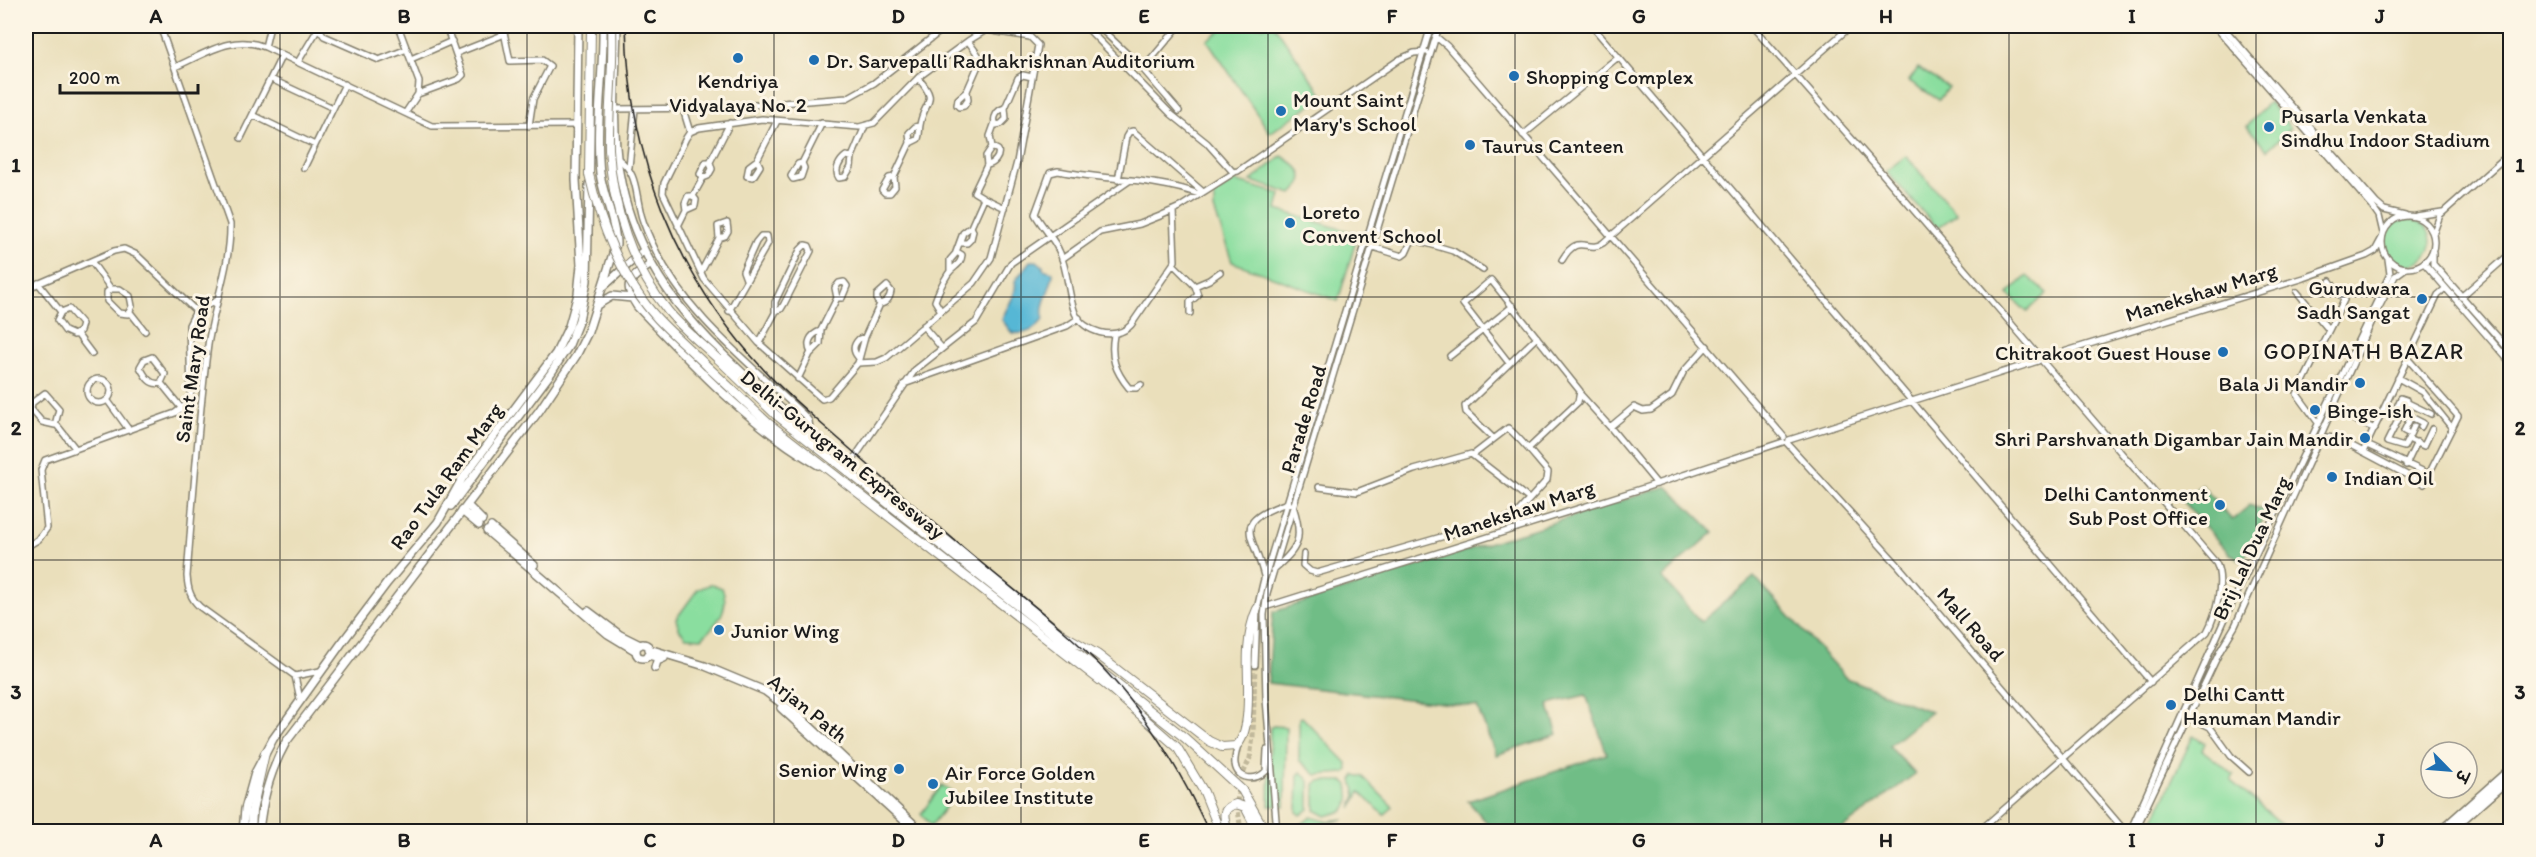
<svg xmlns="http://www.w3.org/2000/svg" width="2536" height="857" font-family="Itim,'Playpen Sans Deva',sans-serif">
  <rect width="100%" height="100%" fill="#fcf5e5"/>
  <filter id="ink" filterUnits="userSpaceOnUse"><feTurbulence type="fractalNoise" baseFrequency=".0167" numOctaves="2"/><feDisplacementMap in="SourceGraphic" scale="12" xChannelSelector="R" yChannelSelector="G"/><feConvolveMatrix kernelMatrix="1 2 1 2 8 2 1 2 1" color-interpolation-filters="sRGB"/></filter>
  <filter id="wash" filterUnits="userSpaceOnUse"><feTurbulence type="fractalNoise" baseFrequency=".008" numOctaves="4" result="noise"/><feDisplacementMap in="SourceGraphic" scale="24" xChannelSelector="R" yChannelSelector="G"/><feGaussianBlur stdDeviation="1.35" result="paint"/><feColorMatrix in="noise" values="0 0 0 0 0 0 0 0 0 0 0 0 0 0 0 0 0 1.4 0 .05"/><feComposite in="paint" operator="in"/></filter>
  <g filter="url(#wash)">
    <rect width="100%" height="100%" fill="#eadfbb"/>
    <path fill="#8ade9f" stroke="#537d5e" stroke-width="1.5" d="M1227,26H1275L1323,96L1270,133L1207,40Z
      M1918,68L1948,87L1939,100L1909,81Z
      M2269,102L2291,128L2267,150L2247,126Z
      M1282,156C1300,167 1311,176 1292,194L1251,181Z
      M1906,156L1957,214L1937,228L1886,171Z
      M1234,181L1281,194L1277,210L1358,234L1338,301L1232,262L1214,209V195Z
      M2385 242a23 23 0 1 1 46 0a23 23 0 1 1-46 0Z
      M2027,276L2047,293L2027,312L2008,294Z
      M712,584L722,588C731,608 717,624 702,638L686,637L679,629L676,619L698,589Z
      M1302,717L1347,763L1348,770L1345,773L1316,775L1299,760V719Z
      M1273,726L1286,727L1285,806H1269L1270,728Z
      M2193,736L2205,743L2202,750L2234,775L2231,781L2290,831L2148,832Z
      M1301,772L1309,781V809L1301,815L1297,812L1298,775Z
      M1355,775L1363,777L1393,807L1384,815L1360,792L1351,809L1356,795L1352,780Z
      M1319,781H1344L1348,785L1350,801L1343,811L1326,816L1315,810V784Z
      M942,785L955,795L931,826L921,814Z
      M1311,817L1325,821L1344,819L1325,824L1331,831H1297L1298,827Z"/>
    <path fill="#6fbd86" stroke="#466c51" stroke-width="1.5" d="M2201,485L2232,520L2250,505L2267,512L2243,561L2230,554L2182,501Z
      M1667,486L1714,532L1662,578L1701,622L1754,577L1846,678L1931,712L1889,746L1915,774L1839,831L1495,832L1468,801L1607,754L1586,695L1548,704L1558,734L1496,755L1477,707L1268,683L1273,612Z"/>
    <path fill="#56b7d5" stroke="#396a78" stroke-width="1.5" d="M1030,261H1037L1043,266V269L1053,272C1053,288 1038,305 1044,319C1034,330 1027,335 1012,333L1002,320C1006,307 1018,294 1015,281Z"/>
  </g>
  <g filter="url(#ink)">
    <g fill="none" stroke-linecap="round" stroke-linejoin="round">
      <path stroke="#c1b89b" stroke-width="5" stroke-dasharray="5 2.5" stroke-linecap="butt" d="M1241,832L1237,802L1240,781L1250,758L1253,737L1255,665"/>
      <defs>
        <path id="minor" d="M160,26L230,224C231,264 214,305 208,345C198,421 193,499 187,576C188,589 190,598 200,607L295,676L300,699
          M317,26L324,36L379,60L407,49
          M398,26L419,82L418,94L406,112
          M1085,26L1171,114L1207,143L1233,172L1238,171L1400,59L1414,53L1426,52
          M1098,26L1141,67L1179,111
          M1592,26L2151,682
          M1752,26L1881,172L2039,356
          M2215,26L2372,206L2379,216L2383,233
          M2222,26L2376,203L2384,210L2405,215
          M986,30L1030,37L1038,45L1017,162L991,258L974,283L886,358L877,362L858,363L829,397L822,399L759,343L704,279L663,193L664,183L686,138L690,132L699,128L762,119L859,127L874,123L920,76L968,41Z
          M504,32L510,61L542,60L550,66L533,99L529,126
          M1435,36L1447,46L1784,437
          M265,47L270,26
          M457,53L500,36L504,32L506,26
          M411,59L452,41
          M298,62L318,29
          M175,67C207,53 232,34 265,47L432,126L577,125
          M1143,69L1179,26
          M271,79L333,108
          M967,91L968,100L964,106L959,107L957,105L958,99L967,91L981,59L968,41
          M418,94L459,79L463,75L446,26
          M1005,108C997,110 992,118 996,125L1001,124L1006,119L1005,108L1018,78L1023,75L1032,77
          M615,109L716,108L847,98L874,83L947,26
          M683,109L690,132
          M253,115L315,145
          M1523,135L1618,57
          M241,138L282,55
          M910,143L918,139C920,134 919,130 920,125C924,100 940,103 918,78
          M852,157L846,156C839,161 834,171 839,178L845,177L851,167L852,157L865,126
          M617,158C637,172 635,189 640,210C642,222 648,234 653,245C686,316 750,363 805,416L809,421L811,436
          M757,160L760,166L753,177L747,176L749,166L757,160L777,121
          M802,163L804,168L801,177L793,179L791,176L798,164L802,163L822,123
          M987,165L986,156L992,147
          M629,167L635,109
          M304,168L345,84
          M894,177L889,178L882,190L885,193H890L895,187L894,177L910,143L909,133L915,127L919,126
          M703,178L700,174L706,162H710L730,123
          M1118,180L1126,137L1129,132L1133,131L1203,192
          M984,198L974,192L987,165C994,164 1000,157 998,150L992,147L990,136L995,122
          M686,210L685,203L688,196H693
          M1173,210L1175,261L1131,325C1115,342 1083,332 1075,313C1068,294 1068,272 1060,253C1054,238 1042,227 1035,214L1050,173L1058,171C1104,180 1155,178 1199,194
          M2382 242a26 26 0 1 1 52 0a26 26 0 1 1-52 0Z
          M2416,216L2442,212
          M678,226L686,210L695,206L696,200L693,196L703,178L708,176L712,169L710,162
          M2434,232L2440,215L2510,153
          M961,243H967L971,239L973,231L971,227
          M1373,247L1402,256L1406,253L1411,242L1416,240L1453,251L1483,270
          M956,252L963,233L971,227L984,198L1005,208
          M2433,252V264L2510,351
          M1062,259L1100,232L1140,224L1160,216L1180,207L1235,172
          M1562,260C1579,231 1587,254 1603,243L1851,26
          M91,261L111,289
          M2424,263L2510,362
          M1173,264L1195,286
          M701,272L719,238L725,236L728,231L727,223L718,226L719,238
          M38,283L61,312
          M26,289L114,251L124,249L137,255L196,311
          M111,289H120L130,296L132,306L128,314L119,313L107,301V292Z
          M2297,292L2329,330
          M2461,297L2510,254
          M69,309L82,324L80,331L74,335L65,331L57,320L61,312Z
          M729,311L768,243L767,236H761L756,242L743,271L746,279
          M941,311L935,301C938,292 943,282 948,274C953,266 961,266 962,255L957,252L950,260V271
          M130,312L145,331
          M1190,313V302L1198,295L1195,286L1209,280L1220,272
          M923,326L941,347
          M77,334L92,354
          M1114,335C1110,357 1115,371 1129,388H1136L1141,385
          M759,343L775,313V302L800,250L805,245L809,246L811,251L784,304L781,309L775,311
          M26,344V345
          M811,353C806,343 810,335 820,331
          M1450,356L1513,306
          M152,357L165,374L161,383C150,386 145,376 140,367L144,360Z
          M858,357C852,350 853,345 859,339L865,337
          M2044,358L2304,278L2366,256L2375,251L2382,238
          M858,363L865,337L880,304C887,303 890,297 891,291L887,286L877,295V301L880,304
          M1509,363L1463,304L1491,280L1580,391L1578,402L1529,448
          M2398,378L2423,392L2452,428
          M798,379L810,354L820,344L821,330L837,298H842L847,286L844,282L839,283L835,288L837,298
          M87 391a12 12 0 1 1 24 0a12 12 0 1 1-24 0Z
          M161,383L182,409
          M904,384L1067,326L1079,318
          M45,393L59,409L55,425L42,422L31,409L32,403Z
          M1581,395L1610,427L1657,484
          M108,401L129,430
          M2406,402L2431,414
          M2396,409L2401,398L2407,400L2402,412
          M2400,416L2387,442L2404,447L2408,439
          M2349,417L2375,429
          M56,424L75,448
          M2319,424L2297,394L2344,300L2330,281
          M2414,426L2408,439L2424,446L2432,429
          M1610,427L1634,407L1643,411L1651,410L1672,395L1684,371L1707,346
          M2410,434L2404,431L2411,417L2423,423L2421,427
          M1493,438L1466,412L1465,406L1537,337
          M1789,440L2038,361
          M2319,440L2327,437L2339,439L2424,484L2458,416L2407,358
          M1787,443L1897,564L2125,831
          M2367,445L2429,474
          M2363,452L2438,295L2445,289
          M1473,455L1508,428C1524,442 1534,456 1548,472L1547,480L1518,512L1517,528
          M2406,465L2417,442
          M846,470L915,370L976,322L1011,263L1129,181
          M1319,487L1357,492L1414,470L1471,454L1529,499
          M26,547L39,539L47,528L41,470L45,460L175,413L187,404L191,393L189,325L196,311L216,301
          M1304,554L1303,565L1310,571L1317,573L1517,515
          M1264,576C1253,532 1230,523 1287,503L1293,506C1304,539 1299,548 1273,570
          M1265,607L1644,488L1783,442
          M1255,665L1257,609L1263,583L1431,26
          M295,676L320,671
          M2189,717L2210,727L2231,756L2249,772
          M1238,744C1237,750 1234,758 1235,764C1237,781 1257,781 1266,771L1267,750
          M2131,829L2228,612L2390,274L2388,259
          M2135,831L2220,651L2235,626L2373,319L2395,276L2406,268
          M1277,832L1266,699L1264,615L1267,593L1439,26
          M1978,832L2207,632C2216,615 2225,581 2216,563L2043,362"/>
        <path id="major" d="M617,26C616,74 611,124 619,172C642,305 739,364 827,452
          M651,264C631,279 621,282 637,306C692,364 749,425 818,465
          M603,287L643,251
          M597,305L612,296L632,298
          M467,505L482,520
          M451,506L551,373L569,345L579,320L587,281L589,184
          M462,511L479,525
          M491,527L534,565
          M487,531L608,634L636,651
          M588,611L620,635L640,645
          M636 651a7 7 0 1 1 14 0a7 7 0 1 1-14 0Z
          M649,649L705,666L765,691L801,718L922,832
          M648,655L661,658
          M655,668L657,661L664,658
          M781,708L908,824
          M243,832L245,809L255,773L273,739L341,644L387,583L438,522L462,479L556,353L569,326L578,294L581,265L576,180L578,26
          M259,832C262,800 271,769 286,742L539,411L576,356L588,332L616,244C616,222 603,196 600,173C595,124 604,74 603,26
          M2439,832L2510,769
          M2449,832L2510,778"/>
        <path id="highway" d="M589,174L591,26
          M718,359L775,414L1185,738L1242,790L1266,832
          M708,367L768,423L1111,689L1177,747L1204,792L1220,832
          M876,491L896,499L1062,634L1097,654L1209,741L1222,747L1236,746C1254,731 1246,672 1248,650C1249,636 1251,621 1257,609
          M251,832L252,811L265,753
          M1228,832C1224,819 1220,808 1236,804L1245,807L1258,832"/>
      </defs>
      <use href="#minor" stroke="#837e6c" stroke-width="8"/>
      <use href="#major" stroke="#837e6c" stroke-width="10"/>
      <use href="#highway" stroke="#837e6c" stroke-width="10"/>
      <use href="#minor" stroke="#fff" stroke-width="5"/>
      <use href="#major" stroke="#fff" stroke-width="7"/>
      <use href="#highway" stroke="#fff" stroke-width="8"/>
      <path stroke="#1c1c1c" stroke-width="1.5" d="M626,26C629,157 675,275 765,371C791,399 821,423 849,448C892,486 934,523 978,560C1022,597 1070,632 1109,675C1151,721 1183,776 1209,832"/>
      <defs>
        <path id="highway-bridge" d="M612,26C614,67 608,108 609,149C612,207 632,267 668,311C682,328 701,343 718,359
          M589,174C600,224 622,280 658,319C674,336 692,351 708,367"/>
      </defs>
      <use href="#highway-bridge" stroke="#837e6c" stroke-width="10" stroke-linecap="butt"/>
      <use href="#highway-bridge" stroke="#fff" stroke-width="8"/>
    </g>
  </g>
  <path fill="none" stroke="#1c1c1c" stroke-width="1.5" stroke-opacity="0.55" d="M280,26V832M527,26V832M774,26V832M1021,26V832M1268,26V832M1515,26V832M1762,26V832M2009,26V832M2256,26V832M26,297H2510M26,560H2510"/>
  <g fill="#1f6fb2" stroke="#fcf5e5" stroke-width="2">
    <circle cx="738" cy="58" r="6"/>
    <circle cx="814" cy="60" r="6"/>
    <circle cx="1514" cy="76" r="6"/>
    <circle cx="1281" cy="111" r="6"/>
    <circle cx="2269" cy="127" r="6"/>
    <circle cx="1470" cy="145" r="6"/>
    <circle cx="1290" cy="223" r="6"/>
    <circle cx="2422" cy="299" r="6"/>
    <circle cx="2223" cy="352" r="6"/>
    <circle cx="2360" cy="383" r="6"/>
    <circle cx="2315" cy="410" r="6"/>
    <circle cx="2365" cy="438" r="6"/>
    <circle cx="2332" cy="477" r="6"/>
    <circle cx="2220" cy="505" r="6"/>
    <circle cx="719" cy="630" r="6"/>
    <circle cx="2171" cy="705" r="6"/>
    <circle cx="899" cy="769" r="6"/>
    <circle cx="933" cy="784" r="6"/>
  </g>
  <g text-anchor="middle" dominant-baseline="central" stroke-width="6" stroke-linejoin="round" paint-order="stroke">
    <g font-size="21" fill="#1c1c1c" stroke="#fcf5e5" text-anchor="start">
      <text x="826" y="60">Dr. Sarvepalli Radhakrishnan Auditorium</text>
      <text x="1526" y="76">Shopping Complex</text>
      <text x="738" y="80" text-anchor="middle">Kendriya<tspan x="738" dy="24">Vidyalaya No. 2</tspan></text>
      <text x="1293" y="99">Mount Saint<tspan x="1293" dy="24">Mary's School</tspan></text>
      <text x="2281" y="115">Pusarla Venkata<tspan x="2281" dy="24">Sindhu Indoor Stadium</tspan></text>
      <text x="1482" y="145">Taurus Canteen</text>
      <text x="1302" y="211">Loreto<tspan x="1302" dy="24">Convent School</tspan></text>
      <text x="2410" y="287" text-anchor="end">Gurudwara<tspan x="2410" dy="24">Sadh Sangat</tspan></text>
      <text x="2211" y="352" text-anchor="end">Chitrakoot Guest House</text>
      <text x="2348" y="383" text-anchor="end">Bala Ji Mandir</text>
      <text x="2327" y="410">Binge-ish</text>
      <text x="2353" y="438" text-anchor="end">Shri Parshvanath Digambar Jain Mandir</text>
      <text x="2344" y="477">Indian Oil</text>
      <text x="2208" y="493" text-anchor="end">Delhi Cantonment<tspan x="2208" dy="24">Sub Post Office</tspan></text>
      <text x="731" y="630">Junior Wing</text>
      <text x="2183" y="693">Delhi Cantt<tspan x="2183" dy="24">Hanuman Mandir</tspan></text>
      <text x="887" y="769" text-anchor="end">Senior Wing</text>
      <text x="945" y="772">Air Force Golden<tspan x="945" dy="24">Jubilee Institute</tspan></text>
    </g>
    <g font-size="21" fill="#1c1c1c" stroke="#fcf5e5">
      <text transform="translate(2201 292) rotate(-17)">Manekshaw Marg</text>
      <text transform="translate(192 369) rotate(-82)">Saint Mary Road</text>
      <text transform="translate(1303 419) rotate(-73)">Parade Road</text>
      <text transform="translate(843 454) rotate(39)">Delhi-Gurugram Expressway</text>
      <text transform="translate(446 476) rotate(-54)">Rao Tula Ram Marg</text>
      <text transform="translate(1519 510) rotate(-18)">Manekshaw Marg</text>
      <text transform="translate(2251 548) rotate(-65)">Brij Lal Dua Marg</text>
      <text transform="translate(1971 624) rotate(49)">Mall Road</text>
      <text transform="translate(808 708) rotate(39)">Arjan Path</text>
    </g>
    <g font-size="22" letter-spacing="1.5" fill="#1c1c1c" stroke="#fcf5e5">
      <text x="2364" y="351">GOPINATH BAZAR</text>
    </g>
  </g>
  <rect width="2536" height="857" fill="none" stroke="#fcf5e5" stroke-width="66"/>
  <g transform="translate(2449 770) rotate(115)"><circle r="28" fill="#fcf5e5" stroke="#a29e95" stroke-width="1.5"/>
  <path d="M0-4.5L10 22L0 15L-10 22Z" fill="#1f6fb2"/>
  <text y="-9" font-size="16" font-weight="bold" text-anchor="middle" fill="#1c1c1c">उ</text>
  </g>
  <path d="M60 84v9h138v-9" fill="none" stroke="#1c1c1c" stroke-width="3"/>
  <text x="69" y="84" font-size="18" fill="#1c1c1c" stroke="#fcf5e5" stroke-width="4.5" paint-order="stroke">200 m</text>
  <rect x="33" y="33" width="2470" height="791" fill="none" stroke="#1c1c1c" stroke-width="2"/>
  <g font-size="20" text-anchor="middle" font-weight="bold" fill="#1c1c1c">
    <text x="156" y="23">A</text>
    <text x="404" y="23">B</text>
    <text x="650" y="23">C</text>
    <text x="898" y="23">D</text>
    <text x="1144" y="23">E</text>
    <text x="1392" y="23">F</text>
    <text x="1639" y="23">G</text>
    <text x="1886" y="23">H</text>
    <text x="2132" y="23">I</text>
    <text x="2380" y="23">J</text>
    <text x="16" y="172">1</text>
    <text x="2520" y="172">1</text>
    <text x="16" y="435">2</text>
    <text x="2520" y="435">2</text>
    <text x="16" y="699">3</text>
    <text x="2520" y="699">3</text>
    <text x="156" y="847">A</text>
    <text x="404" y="847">B</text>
    <text x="650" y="847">C</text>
    <text x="898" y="847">D</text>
    <text x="1144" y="847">E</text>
    <text x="1392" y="847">F</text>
    <text x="1639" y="847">G</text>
    <text x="1886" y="847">H</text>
    <text x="2132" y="847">I</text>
    <text x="2380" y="847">J</text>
  </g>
</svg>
